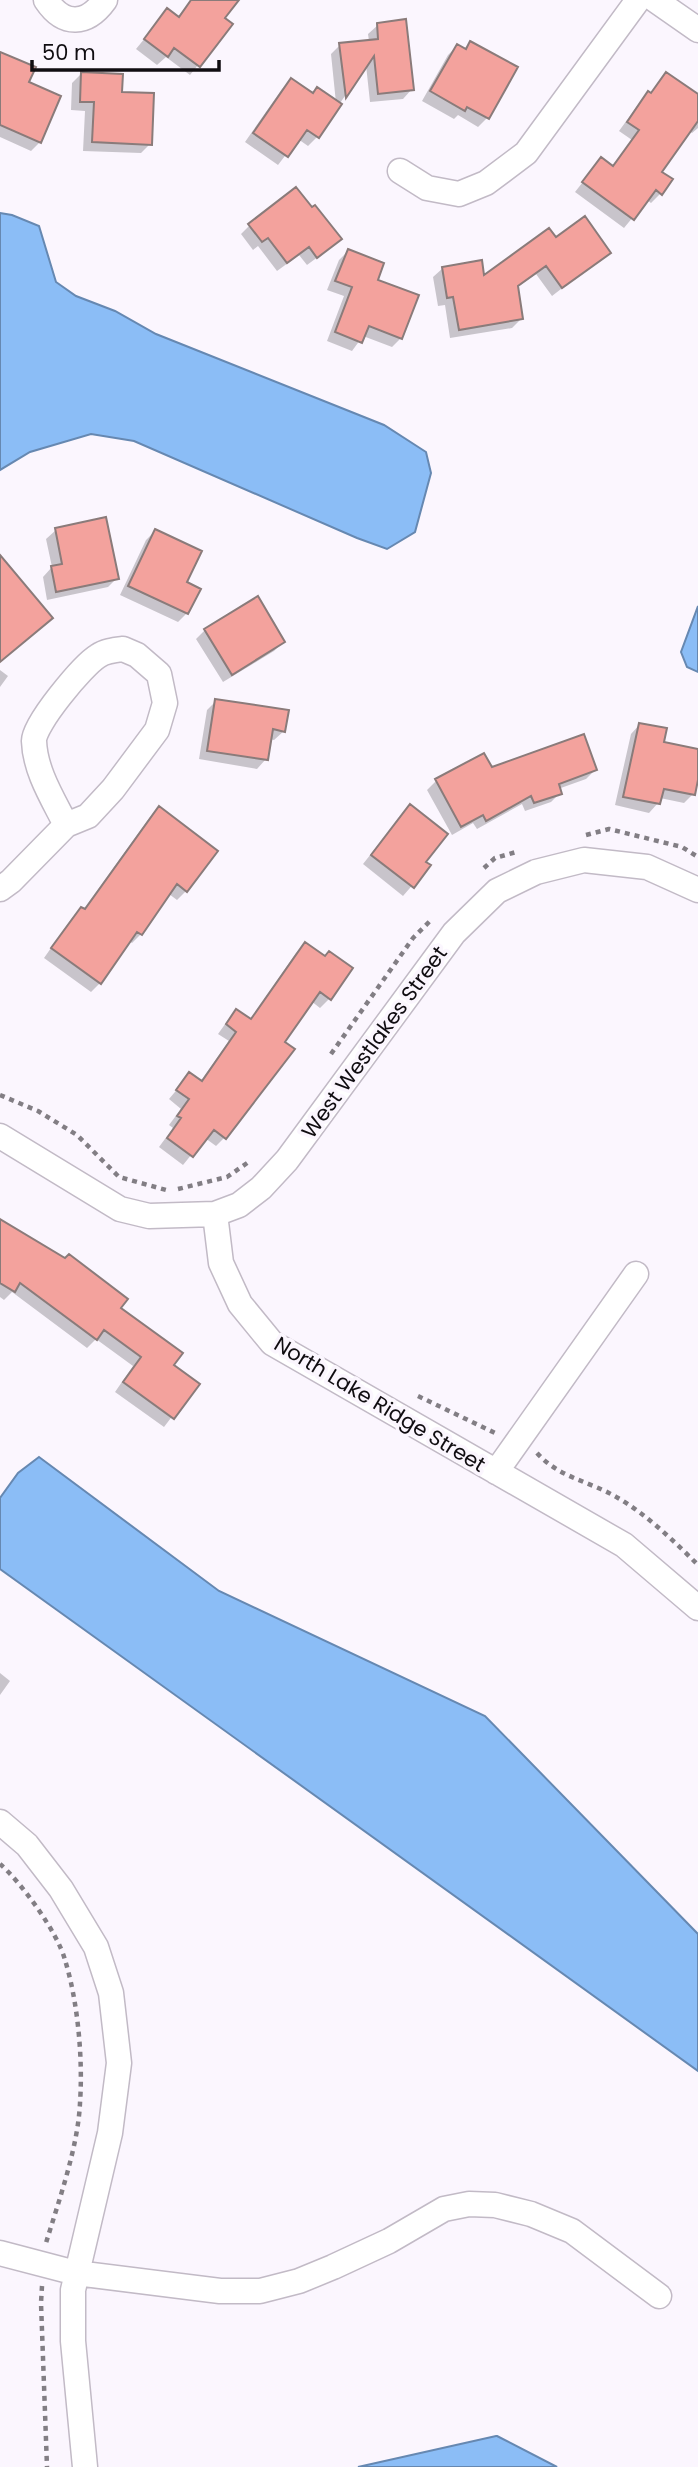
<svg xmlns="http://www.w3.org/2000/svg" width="698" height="2467" font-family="Poppins,sans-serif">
  <rect width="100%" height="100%" fill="#fbf6fe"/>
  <path fill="#8bbdf6" stroke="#6688b1" stroke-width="2" d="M0,213L12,215L39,226L56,282L76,296L115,311L156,334L384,425L426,452L431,473L415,532L387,549L357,538L134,441L91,434L30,452L0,470Z
    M698,606V672L687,667L681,652Z
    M39,1457L219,1591L485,1716L698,1934V2071L0,1569V1498L18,1473Z
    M497,2436L557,2467H358L496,2436Z"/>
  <path fill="#0003" d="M191,0H223V18L231,24L190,75L166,57L157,65L136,49L168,10L177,18Z
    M378,25L412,89L403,99L370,102L366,65L317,137L308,146L298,139L278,165L245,142L282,89L291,80L312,95L336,103L331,54L340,45L369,41L368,34Z
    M471,43L487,118L478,127L458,115L454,119L422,101L448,55L457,46L464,50Z
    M0,54L27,83L40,142L31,151L0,137Z
    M81,74L121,94L150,144L141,153L83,151L85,111L71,110L72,83Z
    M666,74L698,96V128L692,133L689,131L660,172L671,180L660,194L651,203L647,200L624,228L575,192L601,159L612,167L632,140L619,131L640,102L650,94Z
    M250,225L330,248L307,265L299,255L277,271L258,246L253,250L241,234Z
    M556,240L609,252L552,296L536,274L516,288L522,318L512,328L450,338L445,305L438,306L433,277L443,268L483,278Z
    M348,251L375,281L401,338L392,347L363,336L352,351L327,341L344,296L327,290L339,260Z
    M56,530L117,578L108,587L47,600L43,577L52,567L46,539Z
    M155,531L185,583L187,613L178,622L120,595L146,540Z
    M205,630L283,642L274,651L223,682L196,639Z
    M0,670L8,676L0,687Z
    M216,701L284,731L274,740L269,739L266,759L257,769L199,759L207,710Z
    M640,724L661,743L698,751V771L693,794L684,803L660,798L658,803L649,813L615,805L631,734Z
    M491,769L595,770L586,779L558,789L560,793L551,802L525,811L522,804L477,829L473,823L452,835L427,790L436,781Z
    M159,808L186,891L177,900L169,894L141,934L132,943L129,941L100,983L91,992L44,958L72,918L81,909L83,910L150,817Z
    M402,815L424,862L429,866L403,896L363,864Z
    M305,944L329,999L320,1008L311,1001L282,1043L225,1137L216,1146L205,1138L183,1165L159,1147L173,1128L169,1125L181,1109L169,1099L190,1074L200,1082L229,1041L218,1034L228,1020L237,1011L250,1020L296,953Z
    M0,1221L119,1308L171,1365L197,1384L164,1427L115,1392L133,1366L96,1339L87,1348L12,1292L4,1300L0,1297Z
    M0,1673L10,1681L0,1695Z"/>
  <path fill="#f3a29d" stroke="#8a7b7a" stroke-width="2" d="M191,0H239L225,18L233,24L200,67L174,48L168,57L144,39L167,8L179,17Z
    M406,19L414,90L378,94L374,56L346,98L339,43L378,39L377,23Z
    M470,41L518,67L489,119L467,107L465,111L430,91L457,44L466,49Z
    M0,52L36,67L29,82L61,96L41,143L0,125Z
    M81,72L123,74L122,92L154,93L152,145L92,142L94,102H80Z
    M666,72L698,94V121L662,172L673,179L662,195L656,190L634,220L582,182L601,157L613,166L639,130L627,122L648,91L651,93Z
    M291,78L313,93L317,87L342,104L319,138L307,130L288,157L253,133Z
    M296,187L312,207L315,205L342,239L317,258L309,247L287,263L268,238L262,242L248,224Z
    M585,216L611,253L562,288L546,266L518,286L523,319L459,330L453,297L447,298L442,267L482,260L484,275L549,228L556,237Z
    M348,249L384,263L378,280L419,295L402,339L369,326L362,343L335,332L352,287L335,281Z
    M106,517L119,579L56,592L51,566L62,564L55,528Z
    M155,529L202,551L187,582L201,589L188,614L128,586Z
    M0,555L53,618L0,662Z
    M258,596L285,642L232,675L204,629Z
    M215,699L289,710L285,732L273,729L268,760L207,751Z
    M639,723L667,728L664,742L698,749V780L695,795L664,789L660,804L623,797Z
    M584,734L597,770L559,784L562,794L534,803L531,796L486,821L483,815L461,827L435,779L484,753L492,767Z
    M410,804L448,834L426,862L431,865L414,888L371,855Z
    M159,806L218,851L187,892L177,884L142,935L137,932L101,984L51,948L81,907L85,909Z
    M305,942L325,956L329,951L353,968L331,1000L320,992L285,1042L295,1049L226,1139L214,1130L193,1157L167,1138L181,1118L177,1116L189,1099L176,1090L189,1072L202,1081L236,1032L226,1024L236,1009L251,1019Z
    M0,1219L65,1258L69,1254L128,1299L121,1308L183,1353L174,1365L200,1384L174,1419L123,1382L141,1357L104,1330L97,1340L20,1283L15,1292L0,1283Z"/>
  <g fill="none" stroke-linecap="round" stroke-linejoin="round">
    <defs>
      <path id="minor" d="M46,0C64,27 87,25 105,0
        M655,0L698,30
        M400,171L427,188L459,194L486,183L526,153L638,0
        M123,649L137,655L159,674L165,703L157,730L113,789L88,816L66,825C53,799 35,771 34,741C33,725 83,665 98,656C105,651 115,650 123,649Z
        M0,889L11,881L66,825
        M0,1136L120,1209L149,1216L215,1214L239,1205L261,1188L287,1160L454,933L497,891L536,872L584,860L647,867L698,890
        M215,1214L221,1263L240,1304L272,1343L624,1545L698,1608
        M496,1472L636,1274
        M0,1822L27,1845L61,1889L96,1947L111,1993L119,2063L110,2133L73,2290V2341L85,2467
        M0,2253L76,2273L220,2291H260L299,2281L333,2267L389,2241L444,2209L469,2204L495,2205L531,2214L572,2231L659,2296"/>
    </defs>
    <use href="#minor" stroke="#c2bac6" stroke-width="27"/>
    <path stroke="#827e84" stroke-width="4.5" stroke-dasharray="5 5" stroke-linecap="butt" d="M586,835L609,829L682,847L698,857
      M484,868L495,858L516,852
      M331,1054L413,938L430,921
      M0,1095L38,1111L77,1135L119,1177L166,1190
      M178,1189L227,1177L250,1161
      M418,1396L495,1433
      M537,1453C559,1478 590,1481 618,1498C646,1514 675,1542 698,1565
      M0,1864C21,1882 58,1933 65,1960C78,2002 83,2059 80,2103C78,2147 59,2200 46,2243
      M42,2286L41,2303L47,2467"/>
    <use href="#minor" stroke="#fff" stroke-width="24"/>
  </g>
  <g text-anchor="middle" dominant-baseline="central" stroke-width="7" stroke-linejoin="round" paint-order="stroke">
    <g font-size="21" fill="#100d11" stroke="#fbf6fe">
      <text transform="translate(374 1042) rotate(-54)">West Westlakes Street</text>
      <text transform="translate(380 1404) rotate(31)">North Lake Ridge Street</text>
    </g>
  </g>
  <path d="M32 60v10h187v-10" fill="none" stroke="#100d11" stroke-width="3.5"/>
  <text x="42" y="60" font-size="21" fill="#100d11" stroke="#fbf6fe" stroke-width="5" paint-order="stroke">50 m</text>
</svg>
